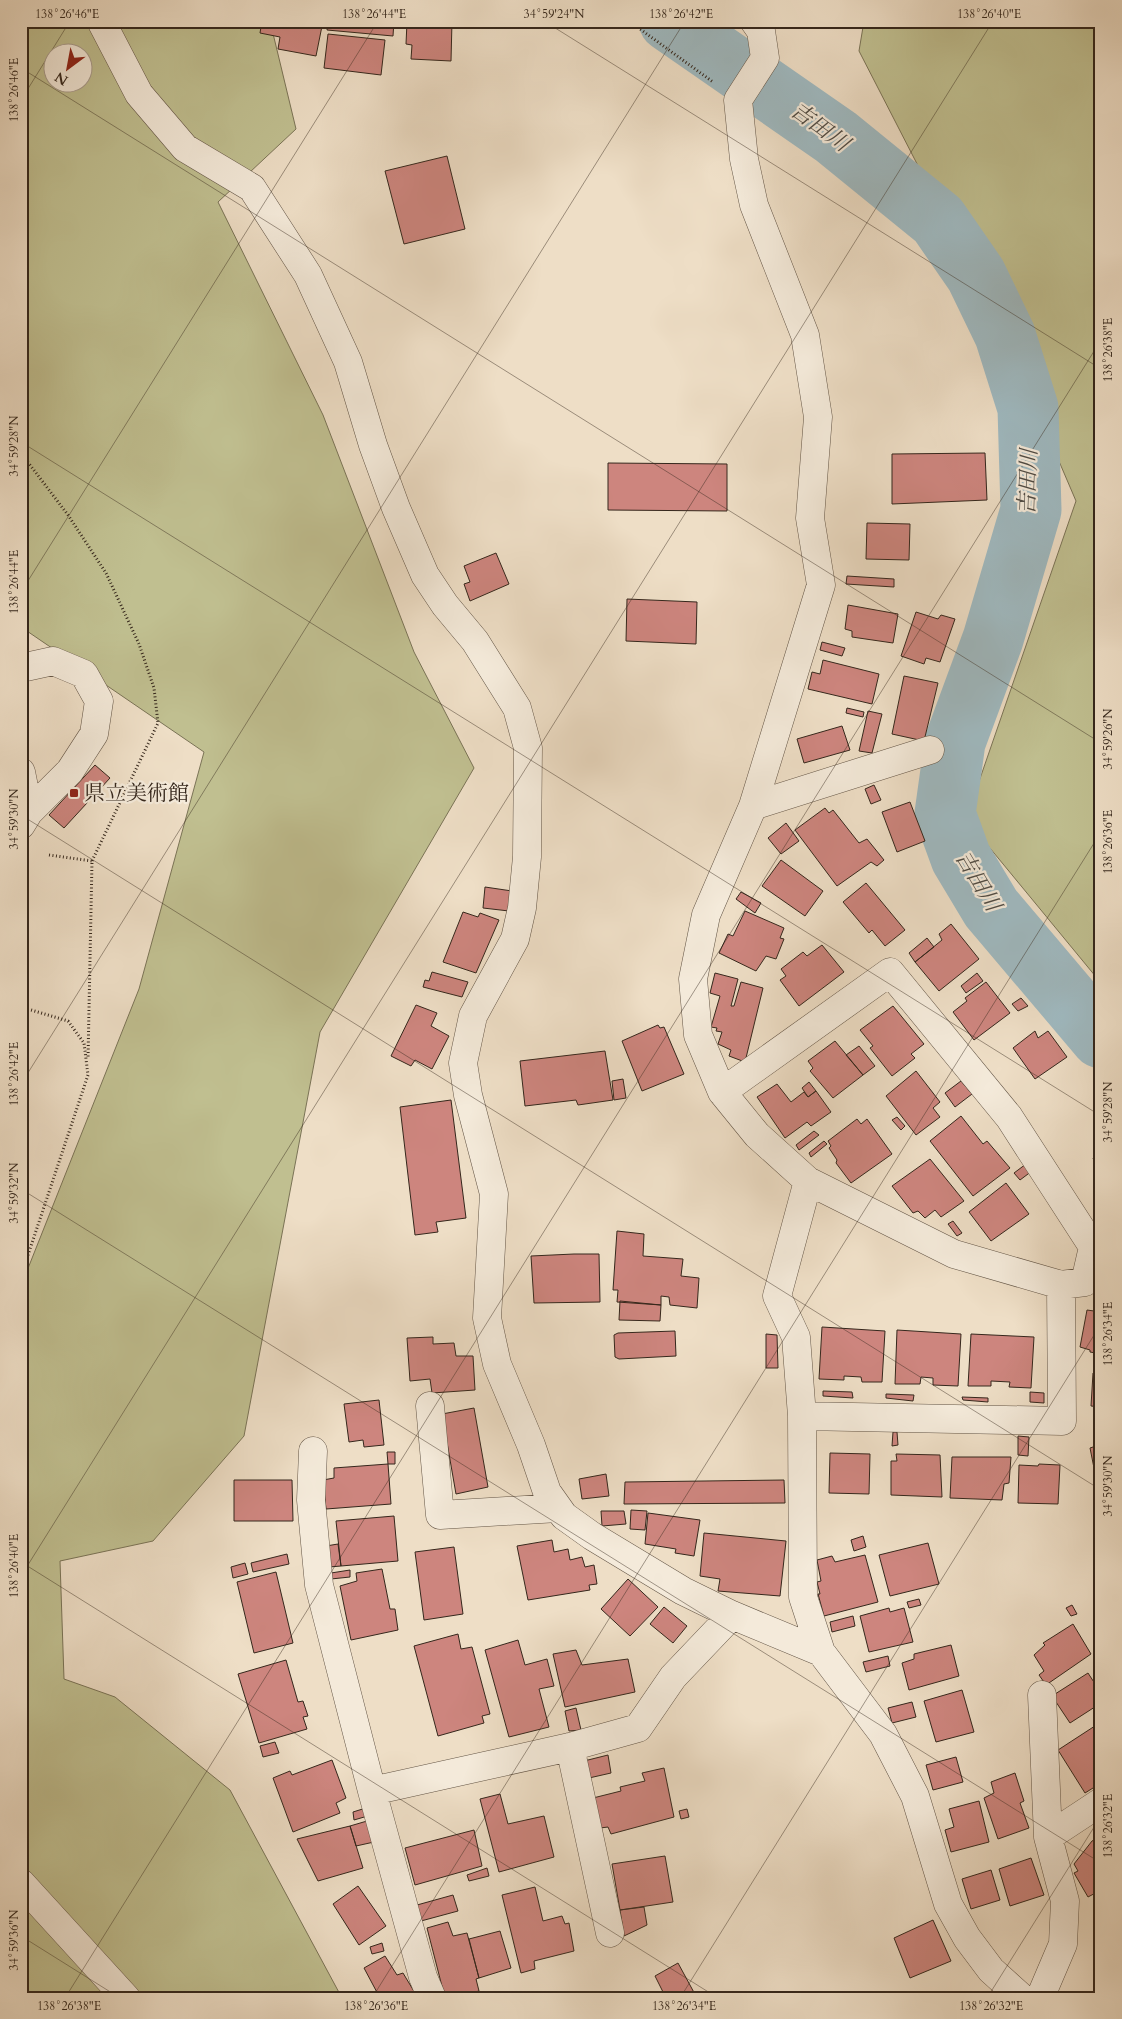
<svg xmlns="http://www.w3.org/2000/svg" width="1122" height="2019" font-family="Cardo,'Noto Serif JP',serif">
  <rect width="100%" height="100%" fill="#eedec6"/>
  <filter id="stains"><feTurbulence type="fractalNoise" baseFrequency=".004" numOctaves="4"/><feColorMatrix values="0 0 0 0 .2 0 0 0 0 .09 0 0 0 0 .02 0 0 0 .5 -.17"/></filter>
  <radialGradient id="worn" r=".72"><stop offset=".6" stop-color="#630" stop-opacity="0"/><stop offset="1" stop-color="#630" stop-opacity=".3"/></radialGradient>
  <path fill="#c0bf90" stroke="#7a7356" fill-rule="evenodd" d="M21,21H270L296,129L218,202L323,415L414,652L474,768L320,1032L244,1436L153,1541L60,1561L64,1679L115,1697L230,1790L342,1998H21V1286L139,989L204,752L24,629L21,625ZM52,52H82V82H52Z
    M864,21H1101V983L966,819L1076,501L1005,335L859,51Z"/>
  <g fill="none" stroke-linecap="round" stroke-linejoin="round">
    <path stroke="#9fb9c0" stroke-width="61" d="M669,21L836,137L938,220L976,275L1005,335L1028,408L1031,510L993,639L955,742L945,814L961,858L991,908L1101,1038"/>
  </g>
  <path fill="#cd857e" stroke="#35271c" d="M262,21H323L316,56L278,49L280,37L260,33Z
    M328,21H394L393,36L327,30Z
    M452,21L451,61L411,59L412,45L406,44L407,22Z
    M328,34L385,40L381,75L324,68Z
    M447,156L465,229L404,244L385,171Z
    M985,453L987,500L892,504V454Z
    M608,463L727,464V511L608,510Z
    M867,523L910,524L909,560L866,559Z
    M496,553L509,584L470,601L464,584L470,582L464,566Z
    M847,576L894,579V587L846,584Z
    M627,599L697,602L696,644L626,641Z
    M848,605L898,614L893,643L852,637V631L845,629Z
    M916,612L938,619L941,615L955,619L940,662L926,658L924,664L901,656Z
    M822,642L845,648L842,656L820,650Z
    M823,660L879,674L872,704L808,689L812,672L820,674Z
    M904,676L938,683L924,741L892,734Z
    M847,708L864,712L863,717L846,713Z
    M868,711L882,714L872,753L859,751Z
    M842,726L850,750L804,763L797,739Z
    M95,765L110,778L64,828L49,815Z
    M874,785L881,800L871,804L865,789Z
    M910,802L925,841L897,852L882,812Z
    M825,808L829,813L833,810L859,843L867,839L884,860L877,866L871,862L837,886L795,830Z
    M786,823L799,841L781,854L768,838Z
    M781,860L823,891L805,916L762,886Z
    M866,883L905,930L885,946L872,930L869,933L843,902Z
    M485,887L512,891L509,911L483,908Z
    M741,892L761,903L755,913L736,899Z
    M745,911L784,928L780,938L784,939L776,959L766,956L756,971L719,953L728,934L733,936Z
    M463,912L478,917L480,913L499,920L476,973L443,962Z
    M951,924L979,959L939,991L915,962L942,940L939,934Z
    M927,938L934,947L915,962L909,953Z
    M822,945L844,972L799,1006L780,980L786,976L781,969L803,952L807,956Z
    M432,972L468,982L462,997L423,987L425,980L429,981Z
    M715,973L738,979L731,1006H734L741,982L763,988L745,1062L729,1056L731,1050L718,1044L722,1032L716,1031L717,1028L711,1027L720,996L710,993Z
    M977,973L983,981L966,993L961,986Z
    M986,982L1010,1013L974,1040L953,1012L967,1001L965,998Z
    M1021,998L1028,1006L1018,1011L1012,1004Z
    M416,1005L437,1013L431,1026L449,1036L432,1069L415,1060L411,1066L391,1056Z
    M893,1006L924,1044L911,1054L915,1058L892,1076L870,1048L873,1046L860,1030Z
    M658,1025L660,1028L664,1027L684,1074L642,1091L622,1041Z
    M1035,1031L1038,1038L1048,1031L1067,1057L1035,1079L1013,1048Z
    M835,1041L863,1075L833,1098L810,1071L813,1068L808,1061Z
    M859,1046L875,1066L863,1075L846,1055Z
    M605,1051L613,1100L578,1105L576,1100L525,1106L520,1061Z
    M916,1071L940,1102L933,1108L940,1117L916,1135L886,1096Z
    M623,1079L626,1098L614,1100L612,1081Z
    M961,1081L972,1094L955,1107L945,1093Z
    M809,1082L816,1091L808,1097L802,1088Z
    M777,1084L791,1102L804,1092L808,1097L816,1091L831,1112L811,1126L807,1122L785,1138L757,1097Z
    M451,1100L466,1218L436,1222L438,1232L415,1235L400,1107Z
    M961,1116L983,1144L987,1141L1010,1168L973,1196L930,1141Z
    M897,1117L905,1126L901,1130L892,1120Z
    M857,1119L861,1124L867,1119L892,1154L851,1183L836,1163L837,1160L829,1148L831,1146L828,1141Z
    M814,1131L819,1135L799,1150L796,1145Z
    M824,1141L827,1144L811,1157L809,1153Z
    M1101,1155V1178L1093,1158Z
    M930,1159L964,1201L941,1217L935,1210L925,1218L918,1211L913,1213L892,1186Z
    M1026,1164L1032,1171L1020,1180L1014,1173Z
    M1006,1183L1029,1214L991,1241L969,1212Z
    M953,1221L962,1233L957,1236L948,1224Z
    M617,1231L644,1234L643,1256L683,1259L681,1276L699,1278L697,1308L670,1305L669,1297L661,1296V1305L617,1302L618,1290H613Z
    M574,1254H599L600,1302L534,1303L531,1256Z
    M620,1301L661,1305L660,1321L619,1320Z
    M1087,1310L1101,1312V1354L1090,1352V1350L1080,1347Z
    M822,1327L885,1331L882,1382H862L861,1377L844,1376V1380L819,1379Z
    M897,1330L961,1334L958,1386L933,1385V1378L921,1377L920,1384H895Z
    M675,1331L676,1356L619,1359L615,1357L614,1335L618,1333Z
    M766,1334L777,1335L778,1368H766Z
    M971,1334L1034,1337L1031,1388L1009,1387L1010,1382L991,1381V1386H968Z
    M433,1337V1344L454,1343L456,1356H473L475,1390L432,1393L430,1379L410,1381L407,1338Z
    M1093,1373H1101V1407L1091,1406Z
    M823,1391L852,1392L853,1398L823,1396Z
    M1030,1392L1044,1393V1403L1030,1402Z
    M886,1394L914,1395L913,1401L886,1398Z
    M962,1397L988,1398V1402L963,1400Z
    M379,1400L384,1445L364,1447L363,1440L349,1442L344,1404Z
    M474,1408L488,1487L456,1494L442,1414Z
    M1101,1429V1478H1096L1090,1448L1099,1445L1097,1430Z
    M893,1432H897L898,1445L892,1446Z
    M1018,1436L1029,1437L1028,1456L1018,1455Z
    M387,1452H395V1464H388Z
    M830,1453L870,1454L869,1494L829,1493Z
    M896,1454L940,1455L942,1497L891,1495V1461H897Z
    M952,1457H1011L1009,1483L1004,1484L1002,1500L950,1498Z
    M388,1464L391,1504L326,1509L323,1480L334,1478V1468Z
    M1039,1464L1060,1465L1058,1504L1018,1503L1019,1465L1038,1466Z
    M606,1474L609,1496L582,1499L579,1479Z
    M234,1480H292L293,1521H234Z
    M784,1480L785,1503L624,1504L625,1482Z
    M631,1510L647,1511L645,1530L630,1529Z
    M601,1511H624L626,1524L602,1526Z
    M648,1513L700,1520L694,1556L675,1553L676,1549L645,1544Z
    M394,1516L398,1561L341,1566L336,1521Z
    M704,1533L786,1541L780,1596L718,1591L720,1579L700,1576Z
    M863,1536L866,1547L854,1551L851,1540Z
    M552,1540L554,1552L568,1549L570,1560L582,1557L585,1567L594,1565L597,1584L589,1585L590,1590L528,1600L517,1546Z
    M928,1543L939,1584L890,1596L879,1555Z
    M338,1544L341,1566L329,1567L326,1546Z
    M454,1547L463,1614L424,1620L415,1552Z
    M287,1554L289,1564L253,1572L251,1563Z
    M865,1555L878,1602L824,1616L818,1594H820L817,1582L821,1581L817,1560L832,1556L835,1562Z
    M245,1563L248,1574L233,1578L231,1567Z
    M382,1569L390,1609H395L398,1630L351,1640L340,1586L357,1581L356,1573Z
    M350,1570V1577L331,1579V1573Z
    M276,1572L293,1643L254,1653L237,1582Z
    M628,1579L658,1607L630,1636L601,1609Z
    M919,1599L921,1605L909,1608L907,1602Z
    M1072,1605L1077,1614L1071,1616L1066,1608Z
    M664,1607L687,1626L673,1643L650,1624Z
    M889,1608L890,1612L904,1608L913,1642L869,1652L860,1616Z
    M853,1616L855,1626L832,1632L830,1622Z
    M1073,1624L1091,1654L1046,1685L1039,1675L1044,1671L1034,1655L1045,1645L1043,1643Z
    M458,1634L461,1649L472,1647L490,1714L482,1716L484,1723L438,1736L414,1646Z
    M518,1640L525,1665L547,1659L554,1686L539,1689L549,1727L509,1737L485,1650Z
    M951,1645L959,1676L909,1690L902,1663L914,1659V1654Z
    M576,1650L582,1665L628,1659L635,1692L565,1707L553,1654Z
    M888,1656L890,1666L866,1672L863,1662Z
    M286,1660L298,1702L303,1701L308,1716L303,1717L307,1729L259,1743L238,1674Z
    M1088,1673L1101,1693V1703L1070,1723L1052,1696Z
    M962,1690L974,1732L936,1742L924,1701Z
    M912,1702L916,1717L892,1723L888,1708Z
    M576,1708L581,1730L569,1731L565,1711Z
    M1101,1722V1783L1085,1793L1058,1750Z
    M275,1742L279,1753L263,1757L260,1746Z
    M608,1755L611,1773L589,1778L584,1761Z
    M956,1757L963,1782L933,1790L926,1765Z
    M332,1760L346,1798L336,1803L340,1813L293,1832L273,1778L290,1771L292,1775Z
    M664,1768L674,1817L611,1834L608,1827L600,1828L593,1798L621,1791L620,1787L645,1781L642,1773Z
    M1015,1773L1024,1801L1020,1803L1029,1828L998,1839L984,1798L994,1793L991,1782Z
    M500,1794L508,1824L544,1816L554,1857L499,1872L480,1799Z
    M979,1801L989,1842L951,1852L945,1830L954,1827L949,1809Z
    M369,1807L371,1815L354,1820L353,1812Z
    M687,1809L689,1817L681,1819L679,1811Z
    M367,1821L374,1842L356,1846L350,1826Z
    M350,1826L363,1868L318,1881L297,1839Z
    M474,1830L482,1866L415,1885L405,1848Z
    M1101,1836V1890L1088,1897L1074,1873L1078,1871L1074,1864L1092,1841Z
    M665,1856L673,1902L620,1910L612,1864Z
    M1031,1858L1044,1895L1010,1906L999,1869Z
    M487,1868L489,1876L469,1881L467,1875Z
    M991,1870L1000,1900L971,1909L962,1879Z
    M358,1886L386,1926L359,1945L333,1904Z
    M535,1887L543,1921L562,1916L565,1924L569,1923L574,1951L534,1961L535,1969L521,1973L502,1895Z
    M453,1895L458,1911L421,1921L417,1905Z
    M644,1907L647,1925L624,1936L620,1910Z
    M933,1920L951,1961L910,1978L894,1938Z
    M448,1922L453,1936L467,1933L479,1978L476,1979L479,1991L452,1998H445L427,1928Z
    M500,1931L511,1968L479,1978L469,1939Z
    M382,1943L384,1951L372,1954L370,1947Z
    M385,1956L397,1975L403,1973L418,1998H380L364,1968Z
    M678,1963L697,1998H653L663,1992L655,1976Z"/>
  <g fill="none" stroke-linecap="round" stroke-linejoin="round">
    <defs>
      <path id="minor" d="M101,21L139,94L185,148L252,188L308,275L348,362L373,445L396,508L425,575L445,605L475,641L517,708L528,748L527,857L522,908L515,939L473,1016L463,1063L468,1095L494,1194L487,1318L497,1364L531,1445L547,1492L564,1516L592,1536L683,1591L732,1615L821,1652
        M754,21L761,31L765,58L738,100L744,159L754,205L805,335L818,417L810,518L821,585L753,806L706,915L693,979L698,1035L722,1092L757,1135L808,1181L777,1296L796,1337L802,1416L803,1597L821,1652L883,1734L915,1796L948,1904L967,1938L991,1970L1022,1998
        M21,668L53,661L84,674L99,701L94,734L70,771L29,812L21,825
        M21,772L29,812
        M753,806L930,750
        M722,1092L890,972L1009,1117L1093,1247L1085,1282L1061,1285L954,1254L808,1181
        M430,1406L440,1515L558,1508
        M802,1416L1062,1421L1061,1285
        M313,1451L311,1500L319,1585L372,1791
        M1042,1695L1048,1837
        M570,1747L610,1933
        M432,1998L423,1977L372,1791L570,1747L638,1728L673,1677L732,1615
        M1040,1998L1063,1944L1065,1901L1048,1837L1101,1802"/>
      <path id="tertiary" d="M21,1883L126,1998"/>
    </defs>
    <use href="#minor" stroke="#635546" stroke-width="29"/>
    <use href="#tertiary" stroke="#635546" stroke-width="29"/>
    <path stroke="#35271c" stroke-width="3" stroke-dasharray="1 2.5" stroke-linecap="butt" d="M629,21L713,82
      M21,462L27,461L68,515L106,573L139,644L154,688L158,723L92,861
      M49,855L92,861L88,1059
      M21,1007L68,1021L84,1043L88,1075L21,1276"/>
    <use href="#minor" stroke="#f4eada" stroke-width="28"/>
    <use href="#tertiary" stroke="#f4eada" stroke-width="28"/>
  </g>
  <path fill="none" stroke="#35271c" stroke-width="1" stroke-opacity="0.45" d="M544,21L1101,369M21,68L1101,743M21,100L70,21M21,442L1101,1116M21,592L378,21M21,815L1101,1490M21,1084L685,21M21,1189L1101,1863M21,1562L718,1998M21,1576L993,21M21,1936L120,1998M65,1998L1101,340M372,1998L1101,832M680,1998L1101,1324M987,1998L1101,1816"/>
  <rect fill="#8f2418" stroke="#f4eada" stroke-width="2" x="69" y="788" width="10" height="10" rx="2.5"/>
  <g text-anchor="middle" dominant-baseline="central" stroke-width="4.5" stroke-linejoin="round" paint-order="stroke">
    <g font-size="21" fill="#35271c" stroke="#f4eada" text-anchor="start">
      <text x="84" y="793">県立美術館</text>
    </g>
    <g font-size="22" font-style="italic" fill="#504c45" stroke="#f4eada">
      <text transform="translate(820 127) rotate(36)">吉田川</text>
      <text transform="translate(1028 482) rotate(-88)">吉田川</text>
      <text transform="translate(978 881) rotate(59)">吉田川</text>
    </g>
  </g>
  <rect width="1122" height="2019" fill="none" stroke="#eedec6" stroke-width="55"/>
  <g transform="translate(68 68) rotate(212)"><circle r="24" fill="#f4eada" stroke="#a89c8e"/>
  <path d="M0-4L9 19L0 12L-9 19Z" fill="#8f2418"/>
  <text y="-8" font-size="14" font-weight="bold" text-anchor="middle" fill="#35271c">N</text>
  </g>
  <rect x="28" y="28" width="1066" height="1964" fill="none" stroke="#35271c" stroke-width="2"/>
  <g font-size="12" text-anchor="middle" fill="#35271c">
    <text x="67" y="18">138°26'46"E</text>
    <text x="374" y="18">138°26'44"E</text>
    <text x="554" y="18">34°59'24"N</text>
    <text x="681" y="18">138°26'42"E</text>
    <text x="989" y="18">138°26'40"E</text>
    <text transform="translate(14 90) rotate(-90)" y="4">138°26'46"E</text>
    <text transform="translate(1108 350) rotate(-90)" y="4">138°26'38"E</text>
    <text transform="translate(14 446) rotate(-90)" y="4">34°59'28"N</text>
    <text transform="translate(14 582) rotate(-90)" y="4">138°26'44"E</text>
    <text transform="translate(1108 739) rotate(-90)" y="4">34°59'26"N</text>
    <text transform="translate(14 819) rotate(-90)" y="4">34°59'30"N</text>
    <text transform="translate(1108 842) rotate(-90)" y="4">138°26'36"E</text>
    <text transform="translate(14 1074) rotate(-90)" y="4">138°26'42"E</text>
    <text transform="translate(1108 1112) rotate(-90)" y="4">34°59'28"N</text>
    <text transform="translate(14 1193) rotate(-90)" y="4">34°59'32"N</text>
    <text transform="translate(1108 1334) rotate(-90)" y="4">138°26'34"E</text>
    <text transform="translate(1108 1486) rotate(-90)" y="4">34°59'30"N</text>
    <text transform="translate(14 1566) rotate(-90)" y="4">138°26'40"E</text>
    <text transform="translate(1108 1826) rotate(-90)" y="4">138°26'32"E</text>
    <text transform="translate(14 1940) rotate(-90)" y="4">34°59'36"N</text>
    <text x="69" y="2010">138°26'38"E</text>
    <text x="376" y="2010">138°26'36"E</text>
    <text x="684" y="2010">138°26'34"E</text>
    <text x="991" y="2010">138°26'32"E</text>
  </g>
  <rect width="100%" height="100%" filter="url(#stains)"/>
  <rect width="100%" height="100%" fill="url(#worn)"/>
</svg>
